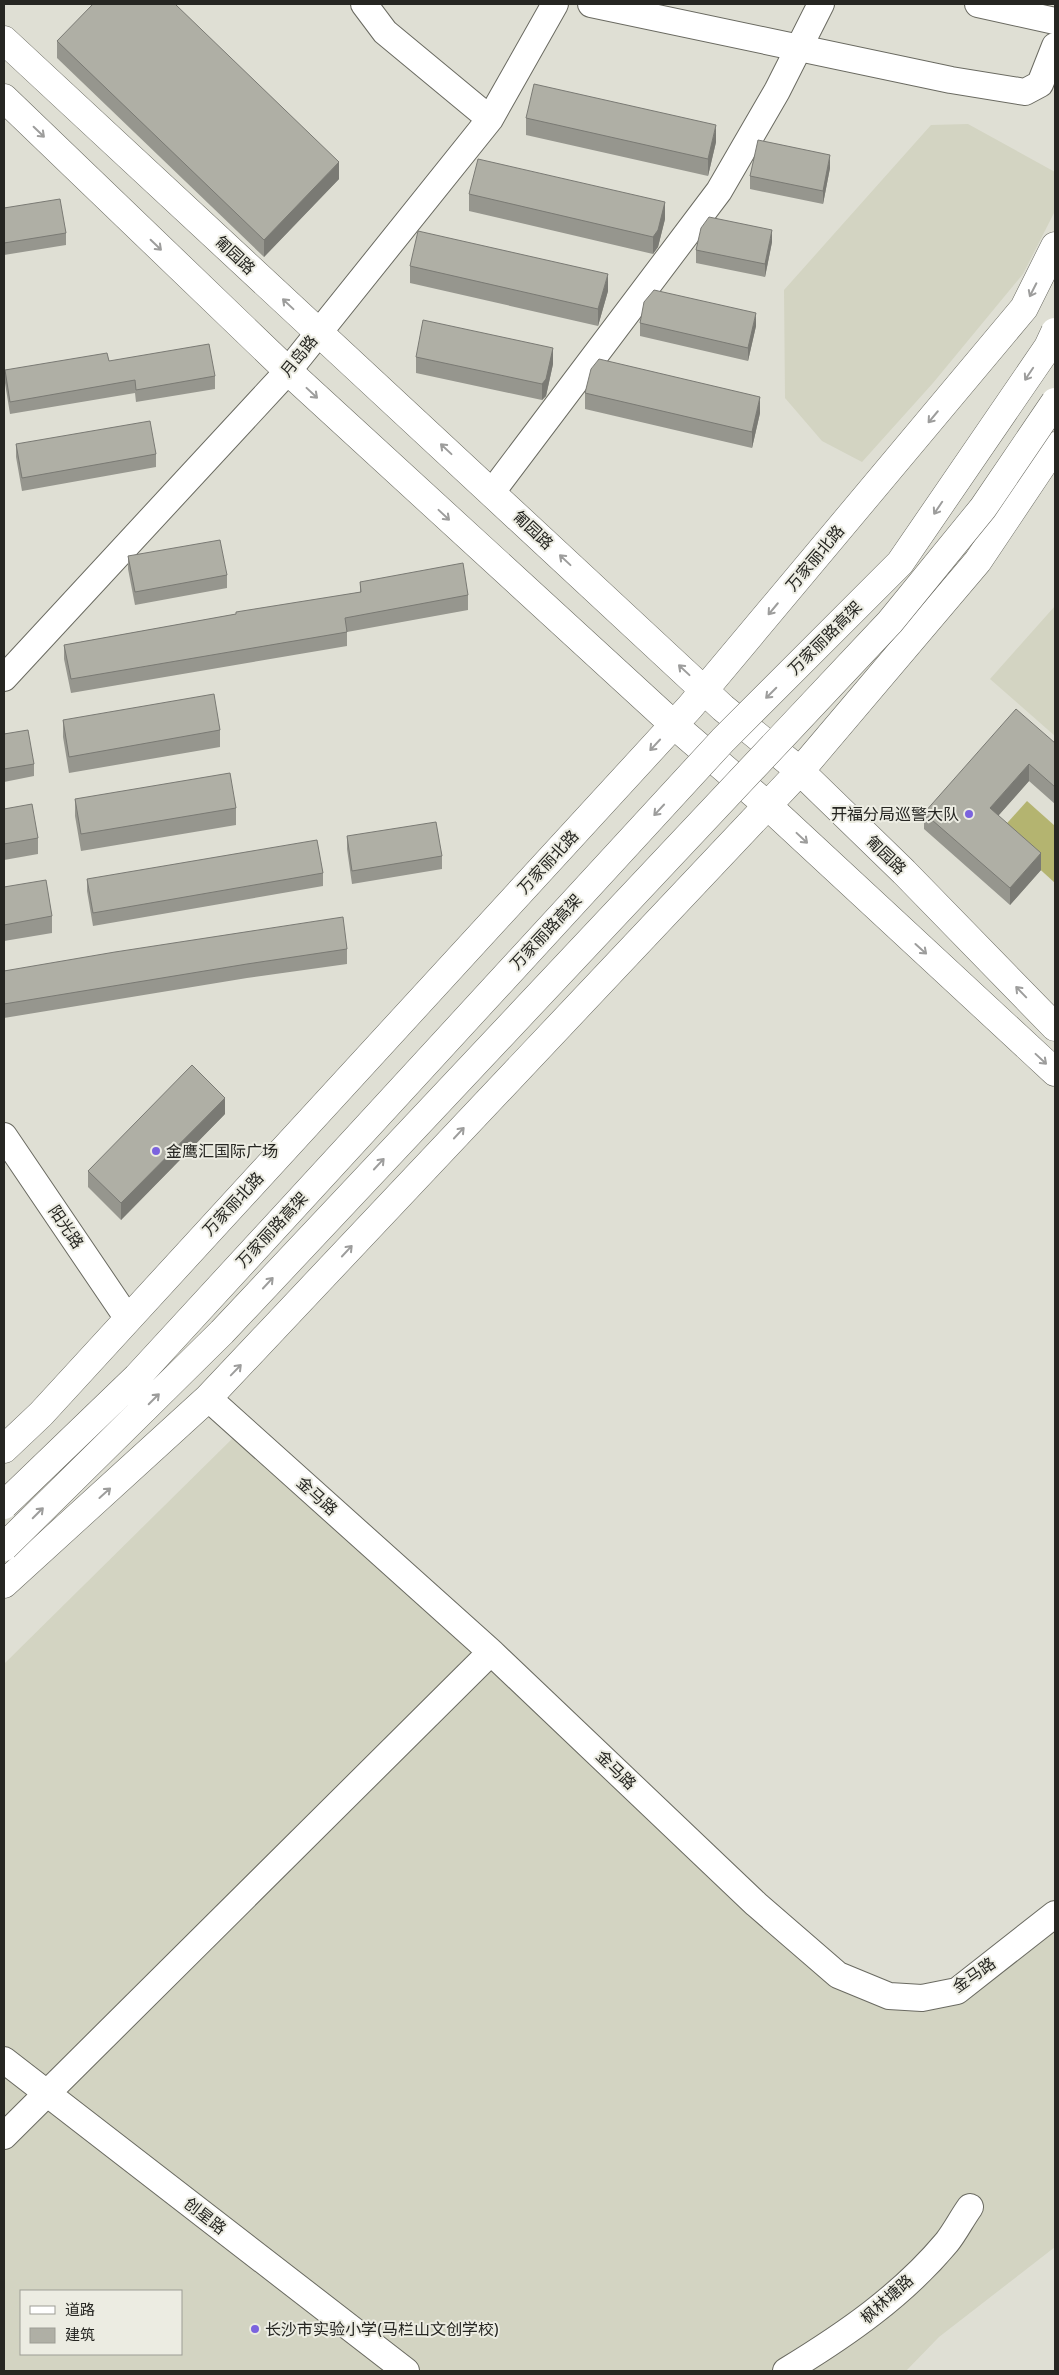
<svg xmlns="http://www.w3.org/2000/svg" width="1059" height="2375" font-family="Cabin,'Noto Sans SC',sans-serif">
  <rect width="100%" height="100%" fill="#dfdfd4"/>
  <path fill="#d3d4c2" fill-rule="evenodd" d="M968,124L1055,172V211L1023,274L933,383L862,462L822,441L785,398L784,290L931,125Z
    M1055,606V736L990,679Z
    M236,1435L841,1986L959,1996L1003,1973L1055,1929V2247L939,2337L906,2371H4V1664ZM21,2291H181V2354H21Z"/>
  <path fill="#b4b470" d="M1027,801L1055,826V883L999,832Z"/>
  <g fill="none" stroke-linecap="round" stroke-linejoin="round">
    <defs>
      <path id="minor" d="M364,4L385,32L490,119
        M591,4L951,80L1025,92L1040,84L1055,46
        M978,4L1055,21
        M492,492L719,191L777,91L821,4
        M4,678L288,371L490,119L555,4
        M4,1136L128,1319
        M208,1398L491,1652L756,1904L838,1975L889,1996L922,1998L957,1991L1055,1914
        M4,2060L406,2371
        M4,2136L491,1652
        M786,2371C845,2335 902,2296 947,2242C955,2232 962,2218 970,2207"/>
      <path id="major" d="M4,40L723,708L800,771L904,872L1055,1027
        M4,98L288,371L674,725L767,805L1055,1072
        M4,1449L41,1414L690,707L1024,308L1055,246
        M4,1584L208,1398L800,771L978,561L1055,446"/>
    </defs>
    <use href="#minor" stroke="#6a6a61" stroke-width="28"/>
    <use href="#major" stroke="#6a6a61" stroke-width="29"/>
    <use href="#minor" stroke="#fff" stroke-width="26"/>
    <use href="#major" stroke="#fff" stroke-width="28"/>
    <defs>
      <path id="highway-bridge" d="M4,1505L137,1377L723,740L900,563L1048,347L1055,332
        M4,1547L222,1332L890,622L983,508L1055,402"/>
    </defs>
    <use href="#highway-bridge" stroke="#6a6a61" stroke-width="29" stroke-linecap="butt"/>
    <use href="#highway-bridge" stroke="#fff" stroke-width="28"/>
  </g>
  <path fill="#96968e" d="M57,41L339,179L264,257L57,58Z
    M526,118L716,142L708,176L526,135Z
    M830,168L823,204L750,189V176Z
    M469,194L665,219L658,247L653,254L469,211Z
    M4,208L66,233V245L4,255Z
    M772,242L765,277L696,263V250Z
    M410,266L608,291L598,326L410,283Z
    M640,323L756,326L748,361L640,336Z
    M416,357L553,364L546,396L542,400L416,373Z
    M109,361L215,376V389L136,402L135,393L10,414L5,383V370Z
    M585,393L760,413L752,448L585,409Z
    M16,444L156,454V467L22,491L16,457Z
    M128,556L227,575V588L135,605L128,569Z
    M360,582L468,595V610L347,632V646L71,693L64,659V645L360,592Z
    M63,720L220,730V747L69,773L63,737Z
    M4,734L34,764V776L4,782Z
    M1055,743V804L1029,781L998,816L1041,870L1010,905L924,829V813Z
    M75,799L236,808V825L81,851L75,816Z
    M4,809L38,838V854L4,860Z
    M347,836L442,856V869L352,884L347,849Z
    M323,873V886L93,926L87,891V879Z
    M4,887L52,916V933L4,941Z
    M347,949V964L247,978L4,1018V971Z
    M225,1114L121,1220L88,1187V1171Z"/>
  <path fill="#7a7a74" d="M716,125V142L708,176V159Z
    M830,155V168L823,204V191Z
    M339,162V179L264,257V240Z
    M665,202V219L658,247L653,254V237Z
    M772,230V242L765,277V264Z
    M608,274V291L598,326V309Z
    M756,313V326L748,361V348Z
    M553,348V364L546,396L542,400V384Z
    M760,397V413L752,448V432Z
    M1029,764V781L990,825V808Z
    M1041,853V870L1010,905V888Z
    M225,1098V1114L121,1220V1203Z"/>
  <path fill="#afafa5" stroke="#7a7a74" d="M93,4H175L339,162L264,240L57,41Z
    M534,84L716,125L708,159L526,118Z
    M758,140L830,155L823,191L750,176Z
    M478,159L665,202L658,230L653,237L469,194Z
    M60,199L66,233L4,243V208Z
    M709,217L772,230L765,264L696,250L701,228Z
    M418,231L608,274L598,309L410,266Z
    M654,290L756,313L748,348L640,323L644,302Z
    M423,320L553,348L546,379L542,384L416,357Z
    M209,344L215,376L136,390L135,380L10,402L5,370L107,353L109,361Z
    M599,359L760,397L752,432L585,393L591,369Z
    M150,421L156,454L22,478L16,444Z
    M220,540L227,575L135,592L128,556Z
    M463,563L468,595L345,618L347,632L71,679L64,645L236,614V612L361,592L360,582Z
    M214,694L220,730L69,757L63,720Z
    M1016,709L1055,743V787L1029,764L990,808L1041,853L1010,888L924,813Z
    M28,730L34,764L4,769V734Z
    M230,773L236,808L81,834L75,799Z
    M32,804L38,838L4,844V809Z
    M436,822L442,856L352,871L347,836Z
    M317,840L323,873L93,913L87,879Z
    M46,880L52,916L4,925V887Z
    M343,917L347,949L247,964L4,1004V971L115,952Z
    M192,1065L225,1098L121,1203L88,1171Z"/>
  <defs><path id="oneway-shaft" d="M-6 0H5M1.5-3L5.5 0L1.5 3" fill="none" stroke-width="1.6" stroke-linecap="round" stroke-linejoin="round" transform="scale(1.25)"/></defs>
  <g stroke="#9d9d9c">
    <use href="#oneway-shaft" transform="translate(39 132) rotate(44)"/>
    <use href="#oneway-shaft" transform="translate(156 245) rotate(44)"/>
    <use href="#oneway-shaft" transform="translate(1033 290) rotate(117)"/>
    <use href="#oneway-shaft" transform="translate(288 304) rotate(-137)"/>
    <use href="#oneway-shaft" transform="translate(1029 374) rotate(124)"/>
    <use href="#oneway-shaft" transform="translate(312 393) rotate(43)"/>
    <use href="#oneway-shaft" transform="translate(933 417) rotate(130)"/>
    <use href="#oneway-shaft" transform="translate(446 449) rotate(-137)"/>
    <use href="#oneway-shaft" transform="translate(938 508) rotate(124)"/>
    <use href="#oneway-shaft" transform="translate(444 515) rotate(43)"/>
    <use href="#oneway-shaft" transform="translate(565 560) rotate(-137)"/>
    <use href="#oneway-shaft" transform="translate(773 609) rotate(130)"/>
    <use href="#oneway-shaft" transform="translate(684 670) rotate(-137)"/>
    <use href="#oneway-shaft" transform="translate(771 693) rotate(135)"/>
    <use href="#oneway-shaft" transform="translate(655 745) rotate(133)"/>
    <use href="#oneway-shaft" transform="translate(659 810) rotate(133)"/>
    <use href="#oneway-shaft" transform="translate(802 838) rotate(43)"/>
    <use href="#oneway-shaft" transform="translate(921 949) rotate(42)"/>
    <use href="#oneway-shaft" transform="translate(1021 992) rotate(-134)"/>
    <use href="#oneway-shaft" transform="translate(1041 1059) rotate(43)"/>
    <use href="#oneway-shaft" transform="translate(459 1133) rotate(-47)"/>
    <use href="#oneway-shaft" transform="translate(379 1164) rotate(-47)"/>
    <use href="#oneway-shaft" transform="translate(347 1251) rotate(-47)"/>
    <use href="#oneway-shaft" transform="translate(268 1283) rotate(-47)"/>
    <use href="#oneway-shaft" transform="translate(236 1370) rotate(-46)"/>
    <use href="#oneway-shaft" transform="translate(154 1399) rotate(-45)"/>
    <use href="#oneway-shaft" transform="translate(105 1493) rotate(-42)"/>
    <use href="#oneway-shaft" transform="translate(38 1513) rotate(-45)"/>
  </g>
  <g fill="#7b63de" stroke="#ecece2" stroke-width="2">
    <circle cx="969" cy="814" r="5"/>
    <circle cx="156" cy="1151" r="5"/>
    <circle cx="255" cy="2329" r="5"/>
  </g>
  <g text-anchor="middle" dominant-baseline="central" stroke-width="4" stroke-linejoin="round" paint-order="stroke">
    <g font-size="16" fill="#262622" stroke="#ecece2">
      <text transform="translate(235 255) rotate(43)">匍园路</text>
      <text transform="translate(299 356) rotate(-51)">月岛路</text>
      <text transform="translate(533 530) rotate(43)">匍园路</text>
      <text transform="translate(815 558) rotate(-50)">万家丽北路</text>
      <text transform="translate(825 638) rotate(-45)">万家丽路高架</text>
      <text transform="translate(886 855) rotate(44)">匍园路</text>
      <text transform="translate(548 862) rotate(-47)">万家丽北路</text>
      <text transform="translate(546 932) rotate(-47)">万家丽路高架</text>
      <text transform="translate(233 1204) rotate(-47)">万家丽北路</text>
      <text transform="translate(66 1227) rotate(56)">阳光路</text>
      <text transform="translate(272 1230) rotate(-47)">万家丽路高架</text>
      <text transform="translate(317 1496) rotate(42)">金马路</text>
      <text transform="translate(616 1770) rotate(44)">金马路</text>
      <text transform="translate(974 1975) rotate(-35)">金马路</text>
      <text transform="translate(205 2216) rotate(38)">创星路</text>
      <text transform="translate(887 2299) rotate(-42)">枫林塘路</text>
    </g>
    <g font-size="16" fill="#262622" stroke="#ecece2" text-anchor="start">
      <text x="959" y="814" text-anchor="end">开福分局巡警大队</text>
      <text x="166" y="1151">金鹰汇国际广场</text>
      <text x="265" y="2329">长沙市实验小学(马栏山文创学校)</text>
    </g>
  </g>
  <rect width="1059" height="2375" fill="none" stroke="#262622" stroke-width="10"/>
  <rect x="20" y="2290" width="162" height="65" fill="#ecece2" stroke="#9d9d95"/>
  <rect x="30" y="2306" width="25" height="8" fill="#ffffff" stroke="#9d9d95"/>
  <text x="65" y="2315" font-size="15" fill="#262622">道路</text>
  <rect x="30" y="2328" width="25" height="15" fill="#afafa5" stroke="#9d9d95"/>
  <text x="65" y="2340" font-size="15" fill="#262622">建筑</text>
</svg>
